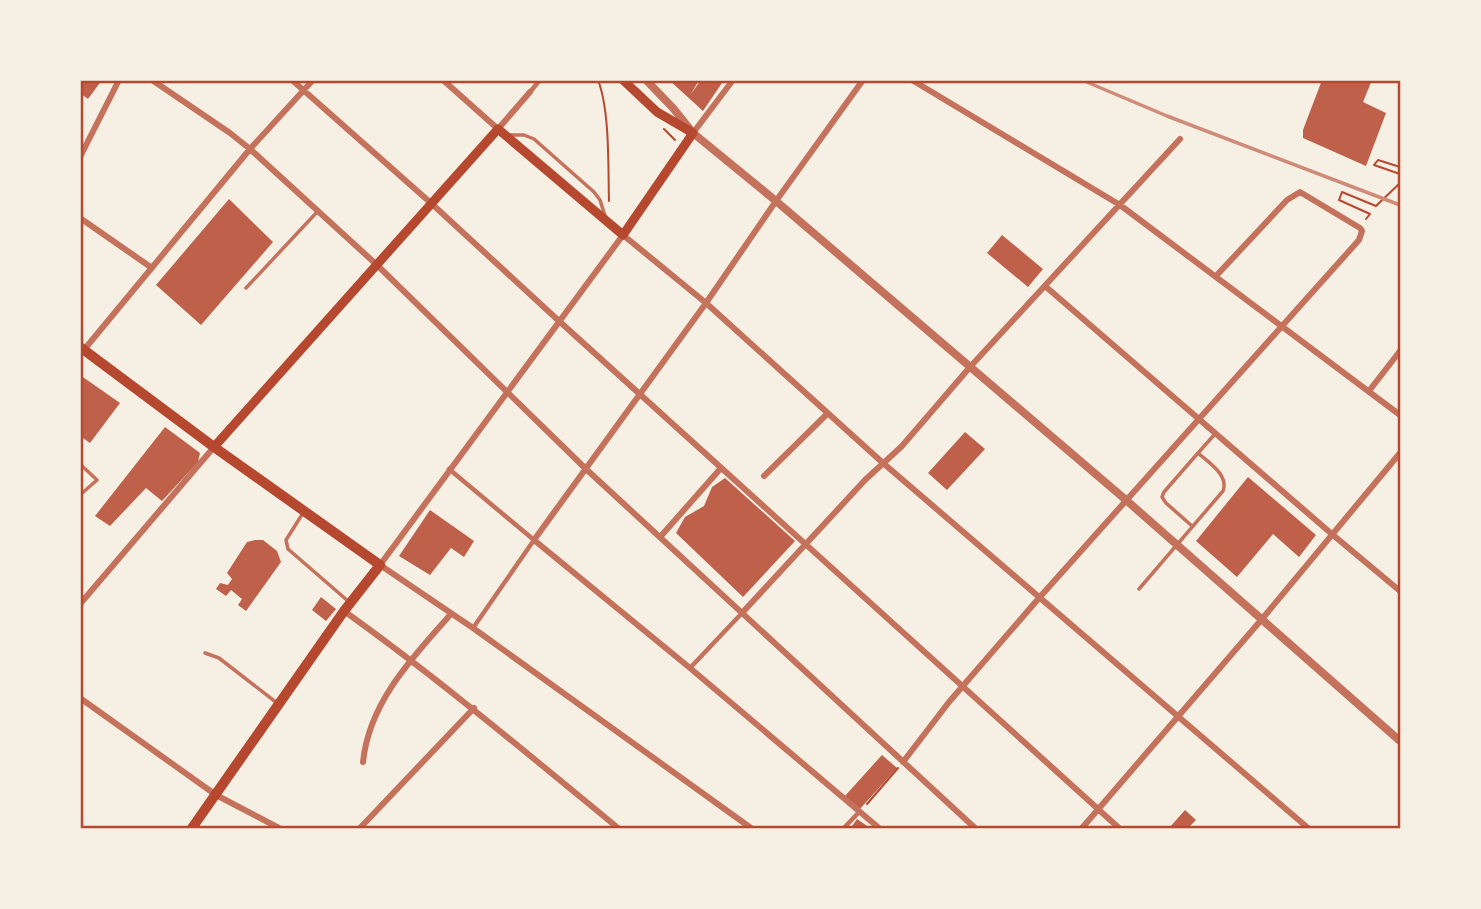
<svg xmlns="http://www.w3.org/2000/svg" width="1481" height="909" font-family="Figtree,sans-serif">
  <rect width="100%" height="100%" fill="#f6efe4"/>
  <path fill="#bf614a" d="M83,80H102L88,99L80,93V84Z
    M669,80H699L691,94L701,80H724L703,111Z
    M1322,80H1372L1363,102L1386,113L1366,166L1303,138V130Z
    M229,199L273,242L201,325L156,285Z
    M1002,235L1043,269L1028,287L987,253Z
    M80,375L120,403L90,443L80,436Z
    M165,427L200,453L198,462L162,501L146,488L110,526L95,516Z
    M965,432L985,449L947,490L928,473Z
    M1248,477L1316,535L1299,557L1273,534L1237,577L1196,541Z
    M725,478L795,541L743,597L676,533L685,517L704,506L712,487Z
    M430,510L474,541L464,557L451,548L430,575L399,556Z
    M255,540H263L277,551L281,562L246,611L238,605L242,599L231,590L226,596L216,589L220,583L228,585L232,579L227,573L247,542Z
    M321,597L336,609L326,621L312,610Z
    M882,755L897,768L859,810L844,797Z
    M1185,810L1196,820L1188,828H1169Z
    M857,819L870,828H856L852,826Z"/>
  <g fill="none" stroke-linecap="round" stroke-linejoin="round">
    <path stroke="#b5482f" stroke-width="2" d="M598,80C610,111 608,167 609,201
      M664,129L675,140
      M1400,167L1378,160L1374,165L1400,174
      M1366,219L1370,214L1339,200L1342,192L1376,206L1400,183
      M867,804L898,768"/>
    <path stroke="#c5725c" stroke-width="3.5" d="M509,135H524L534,139L594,192L600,200L605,216
      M246,288L318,211
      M80,464L97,480L80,495
      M303,513L286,540L288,549L348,601
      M1192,526L1166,503L1162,497L1164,492L1198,453
      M1139,589L1223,491C1229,475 1209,463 1198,453L1215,434
      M205,653L219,658L277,703"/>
    <path stroke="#c5725c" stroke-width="4.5" d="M530,92L540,80
      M449,469L534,540L473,628
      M690,668L742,613
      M844,828L859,812"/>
    <path stroke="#c5725c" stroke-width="6" d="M152,80L230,133L250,149L377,265L586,469L975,828
      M292,80L432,204L559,321L1119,828
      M443,80L498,129L530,92
      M863,80L776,201L706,303L534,540L690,668L879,828
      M912,80L1120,205L1400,415
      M693,133L733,80
      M80,157L119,80
      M80,218L152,268
      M1045,286L1333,535L1400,591
      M83,351L250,149L313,80
      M1369,391L1400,351
      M764,476L827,414
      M661,536L721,468
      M80,604L214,447
      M344,611C439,679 528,754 618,828
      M742,613L865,480L902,446L970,367L1180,139
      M80,698L216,795L279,828
      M363,762C369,702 413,657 451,614
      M903,762L949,702L1039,598L1359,240L1362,231L1360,228L1300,192L1287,200L1216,276
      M360,828L474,708
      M751,828L473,628L380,565L623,235L706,303L883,463L1308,828
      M1082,828L1262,619L1400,453"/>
    <path stroke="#c5725c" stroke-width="8" d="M646,80L673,108L693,133L776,201L1126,500L1400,741"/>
    <path stroke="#b5482f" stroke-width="9" d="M214,447L498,129L623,235L693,133L657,112L623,80"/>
    <path stroke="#b5482f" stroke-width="10" d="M80,347L214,447L380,565L344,611L192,828"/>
    <path stroke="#cf8b77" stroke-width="3.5" d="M1082,80L1167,116L1400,205"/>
  </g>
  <rect width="1481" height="909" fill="none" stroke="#f6efe4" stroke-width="164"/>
  <rect x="82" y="82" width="1317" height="745" fill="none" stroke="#b5482f" stroke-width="2.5"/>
</svg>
